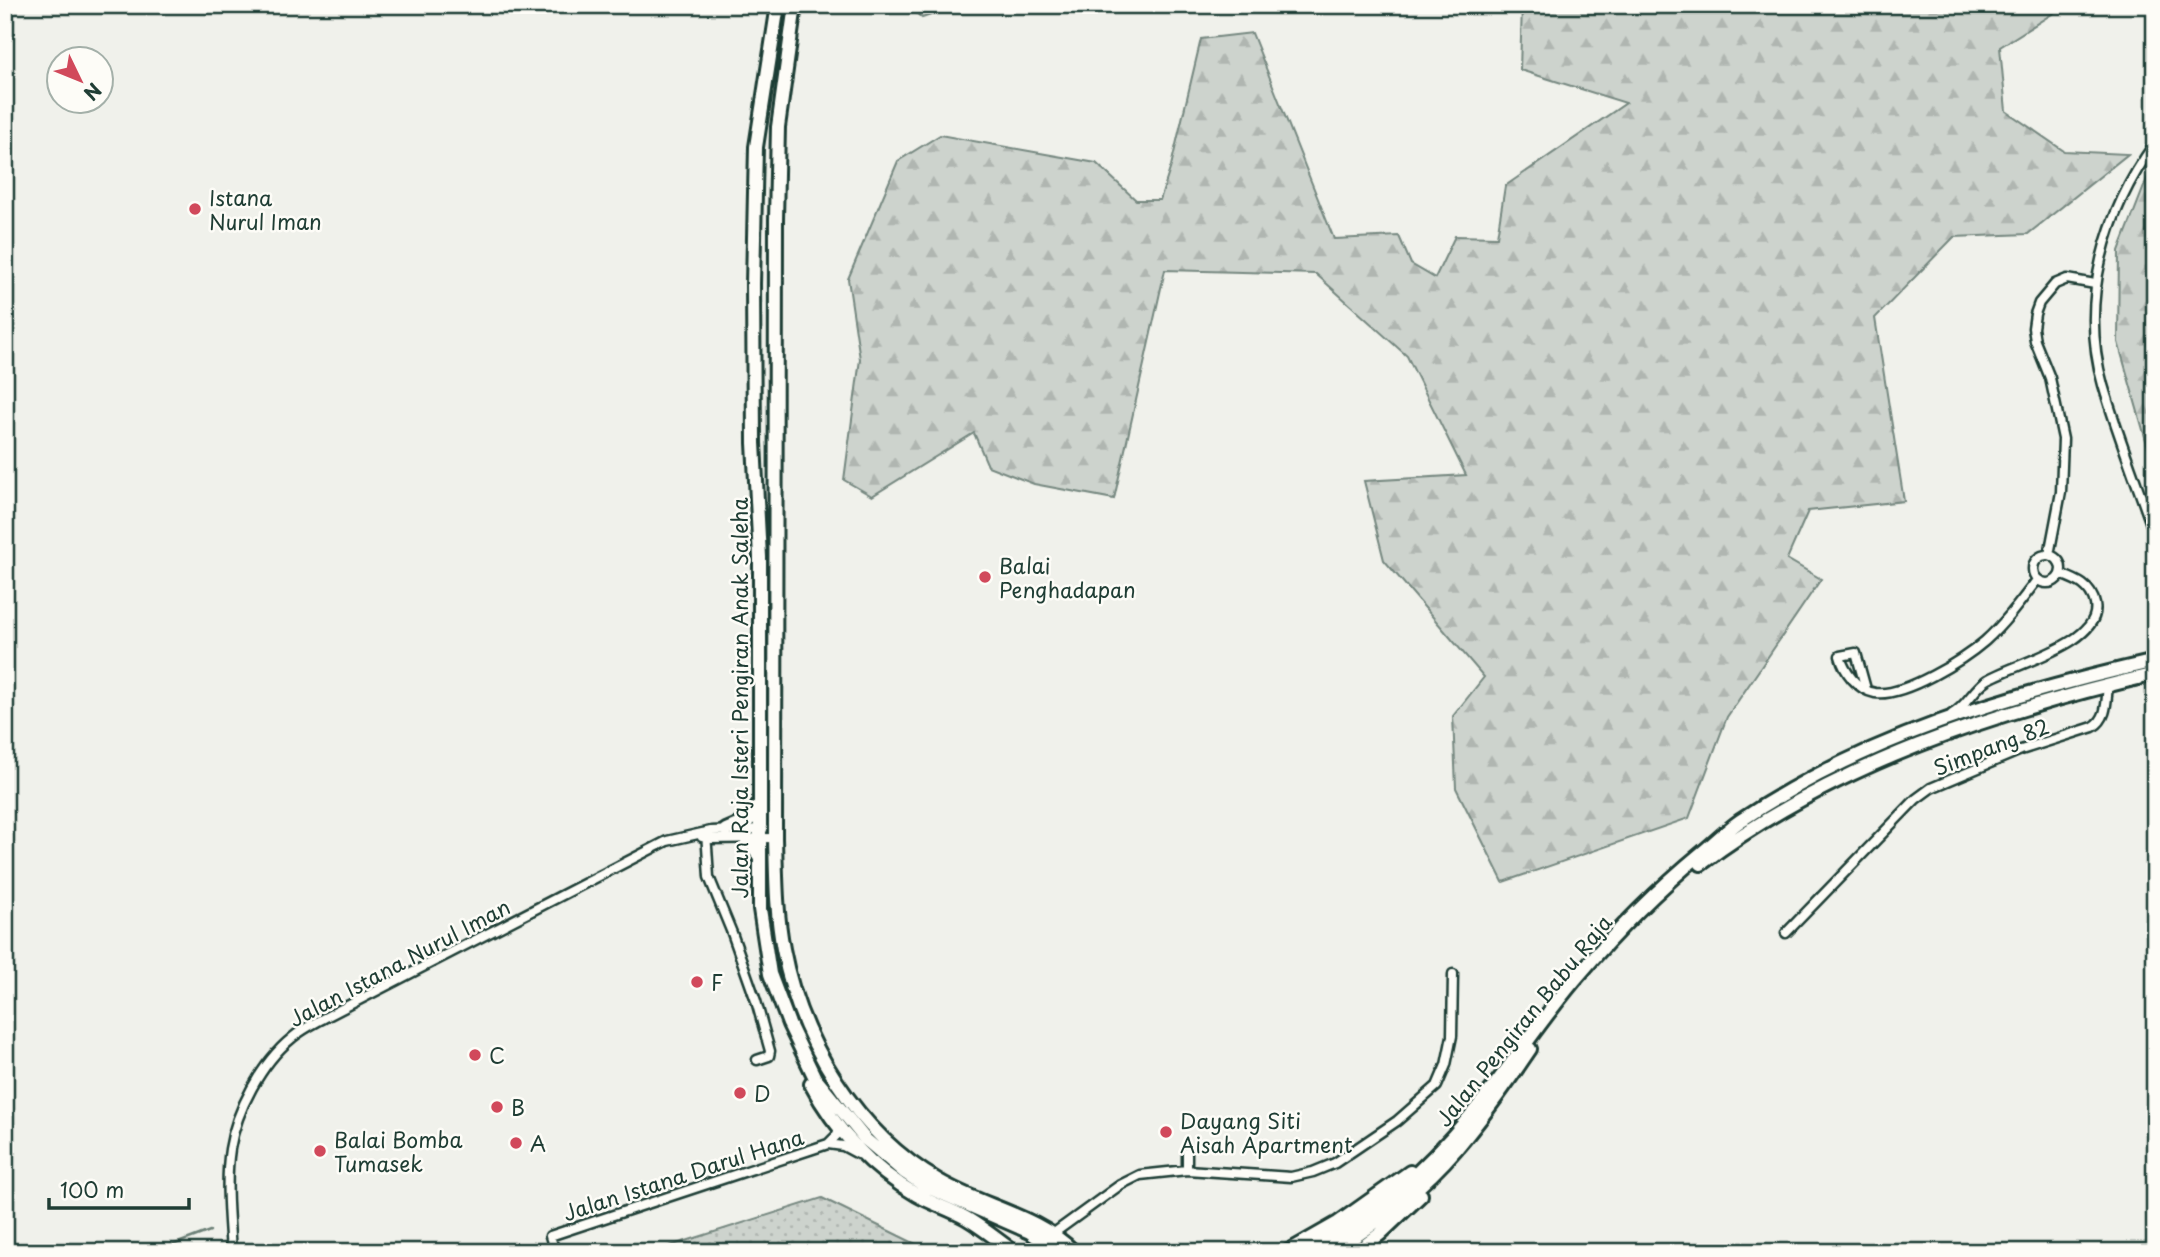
<svg xmlns="http://www.w3.org/2000/svg" width="2160" height="1257" font-family="'Playpen Sans',sans-serif">
  <defs>
    <pattern id="grass-dots" width="8" height="8" patternUnits="userSpaceOnUse" patternTransform="scale(1.75)"><rect width="8" height="8" fill="#cdd3cd"/><path d="M2 2h.1M6 6h.1" fill="none" stroke="#b0b6b1" stroke-width="1.8" stroke-linecap="round"/></pattern>
    <pattern id="forest-firs" width="22" height="20" patternUnits="userSpaceOnUse" patternTransform="scale(1.75)"><rect width="22" height="20" fill="#cdd3cd"/><path d="M5 1l3.5 6h-7zM16 11l3.5 6h-7z" fill="#b0b6b1"/></pattern>
  </defs>
  <rect width="100%" height="100%" fill="#f0f1eb"/>
  <filter id="ink" filterUnits="userSpaceOnUse"><feTurbulence type="fractalNoise" baseFrequency=".0143" numOctaves="2"/><feDisplacementMap in="SourceGraphic" scale="14" xChannelSelector="R" yChannelSelector="G"/><feConvolveMatrix kernelMatrix="1 2 1 2 8 2 1 2 1" color-interpolation-filters="sRGB"/></filter>
  <g filter="url(#ink)">
    <path fill="url(#grass-dots)" stroke="#768880" stroke-width="2" d="M822,1198L932,1252H651Z"/>
    <path fill="url(#forest-firs)" stroke="#768880" stroke-width="2" d="M907,5H960L922,18Z
      M1522,5H2066L2000,47L2006,111L2064,151L2128,154L2028,234L1954,237L1875,318L1904,501L1808,511L1787,559L1821,579L1727,717L1689,818L1503,882L1456,788L1453,716L1484,677L1384,560L1364,481L1466,475L1407,356L1316,274L1165,270L1114,499L1034,484L988,466L974,433L872,496L844,480L860,359L848,279L898,161L940,135L1096,163L1136,200H1160L1171,166L1201,39L1252,33L1334,239L1399,236L1411,264L1435,278L1455,236L1497,237L1505,186L1626,103L1520,70Z
      M2155,158V472L2118,342L2119,251Z"/>
    <g fill="none" stroke-linecap="round" stroke-linejoin="round">
      <path stroke="#6c8077" stroke-width="2.5" d="M154,1252L210,1231"/>
      <defs>
        <path id="minor" d="M2155,143C2105,212 2079,301 2103,385C2118,436 2138,486 2155,536
          M2033 569a14 14 0 1 1 28 0a14 14 0 1 1-28 0Z
          M2049,555L2061,492L2063,439L2050,378L2035,341L2033,328L2035,314L2039,303L2055,284L2067,279L2095,284
          M1866,689L1856,653L1840,656C1844,671 1857,690 1875,693C1904,697 1963,660 1985,641C2005,623 2021,601 2037,580
          M1952,714C1967,706 1973,689 1987,680C2013,664 2103,643 2095,604C2091,585 2076,580 2060,574
          M706,832L709,877L732,933L756,1001L770,1051L769,1056L757,1060
          M702,837L711,839L775,838
          M1786,933L1916,799L1931,788L2021,750L2093,727C2108,718 2106,701 2108,685
          M828,1144L843,1146L858,1154
          M1187,1152V1170
          M1054,1233L1120,1185L1140,1175L1187,1170L1291,1177L1313,1172L1335,1163L1397,1121L1437,1086L1446,1065L1452,1036L1453,974
          M231,1252C229,1219 225,1182 230,1149C236,1111 261,1063 292,1038C301,1030 313,1024 324,1018L667,841L711,831L763,829
          M555,1252L550,1236L828,1144L837,1135L839,1127"/>
        <path id="primary" d="M778,5L756,147L753,284L754,443L760,557V909L770,974L789,1024L815,1078L865,1139L904,1172L925,1186L1030,1232L1058,1252
          M795,5L778,127L776,220L775,838C776,875 776,913 783,949C800,1041 857,1134 939,1181C983,1207 1037,1215 1074,1252
          M726,830L749,820L758,806
          M745,838L754,847L759,857
          M1701,864C1833,764 1996,711 2155,674
          M811,1084C835,1130 873,1170 917,1195C933,1204 950,1209 966,1218C983,1228 998,1240 1014,1252
          M1287,1252L1338,1223L1410,1172
          M1310,1252C1373,1217 1425,1171 1471,1115C1509,1070 1540,1020 1578,976C1616,931 1658,889 1703,852C1715,842 1727,830 1740,821C1864,737 2010,694 2155,661
          M1332,1252C1377,1223 1421,1190 1456,1149C1483,1117 1507,1083 1530,1049
          M1356,1252L1380,1234L1421,1195"/>
      </defs>
      <use href="#minor" stroke="#1f3d34" stroke-width="13"/>
      <use href="#primary" stroke="#1f3d34" stroke-width="18"/>
      <use href="#minor" stroke="#fdfcf7" stroke-width="8"/>
      <use href="#primary" stroke="#fdfcf7" stroke-width="12"/>
    </g>
  </g>
  <g fill="#d1495b" stroke="#fdfcf7" stroke-width="2.5">
    <circle cx="195" cy="209" r="7"/>
    <circle cx="985" cy="577" r="7"/>
    <circle cx="697" cy="982" r="7"/>
    <circle cx="475" cy="1055" r="7"/>
    <circle cx="740" cy="1093" r="7"/>
    <circle cx="497" cy="1107" r="7"/>
    <circle cx="1166" cy="1132" r="7"/>
    <circle cx="516" cy="1143" r="7"/>
    <circle cx="320" cy="1151" r="7"/>
  </g>
  <g text-anchor="middle" dominant-baseline="central" stroke-width="5" stroke-linejoin="round" paint-order="stroke">
    <g font-size="21" fill="#1f3d34" stroke="#fdfcf7" text-anchor="start">
      <text x="209" y="197">Istana<tspan x="209" dy="24">Nurul Iman</tspan></text>
      <text x="999" y="565">Balai<tspan x="999" dy="24">Penghadapan</tspan></text>
      <text x="711" y="982">F</text>
      <text x="489" y="1055">C</text>
      <text x="754" y="1093">D</text>
      <text x="511" y="1107">B</text>
      <text x="1180" y="1120">Dayang Siti<tspan x="1180" dy="24">Aisah Apartment</tspan></text>
      <text x="334" y="1139">Balai Bomba<tspan x="334" dy="24">Tumasek</tspan></text>
      <text x="530" y="1143">A</text>
    </g>
    <g font-size="21" fill="#1f3d34" stroke="#fdfcf7">
      <text transform="translate(739 698) rotate(-90)">Jalan Raja Isteri Pengiran Anak Saleha</text>
      <text transform="translate(1991 746) rotate(-21)">Simpang 82</text>
      <text transform="translate(399 962) rotate(-28)">Jalan Istana Nurul Iman</text>
      <text transform="translate(1523 1020) rotate(-51)">Jalan Pengiran Babu Raja</text>
      <text transform="translate(683 1174) rotate(-18)">Jalan Istana Darul Hana</text>
    </g>
  </g>
  <rect width="2160" height="1257" fill="none" stroke="#fdfcf7" stroke-width="28"/>
  <rect x="14" y="14" width="2132" height="1229" fill="none" stroke="#1f3d34" stroke-width="2.5" filter="url(#ink)"/>
  <g transform="translate(80 80) rotate(133)"><circle r="33" fill="#fdfcf7" stroke="#a4b0a9" stroke-width="2"/>
  <path d="M0-5L12 26L0 18L-12 26Z" fill="#d1495b"/>
  <text y="-10" font-size="19" font-weight="bold" text-anchor="middle" fill="#1f3d34">N</text>
  </g>
  <path d="M49 1198v10h140v-10" fill="none" stroke="#1f3d34" stroke-width="3.5"/>
  <text x="60" y="1198" font-size="21" fill="#1f3d34" stroke="#fdfcf7" stroke-width="5" paint-order="stroke">100 m</text>
</svg>
